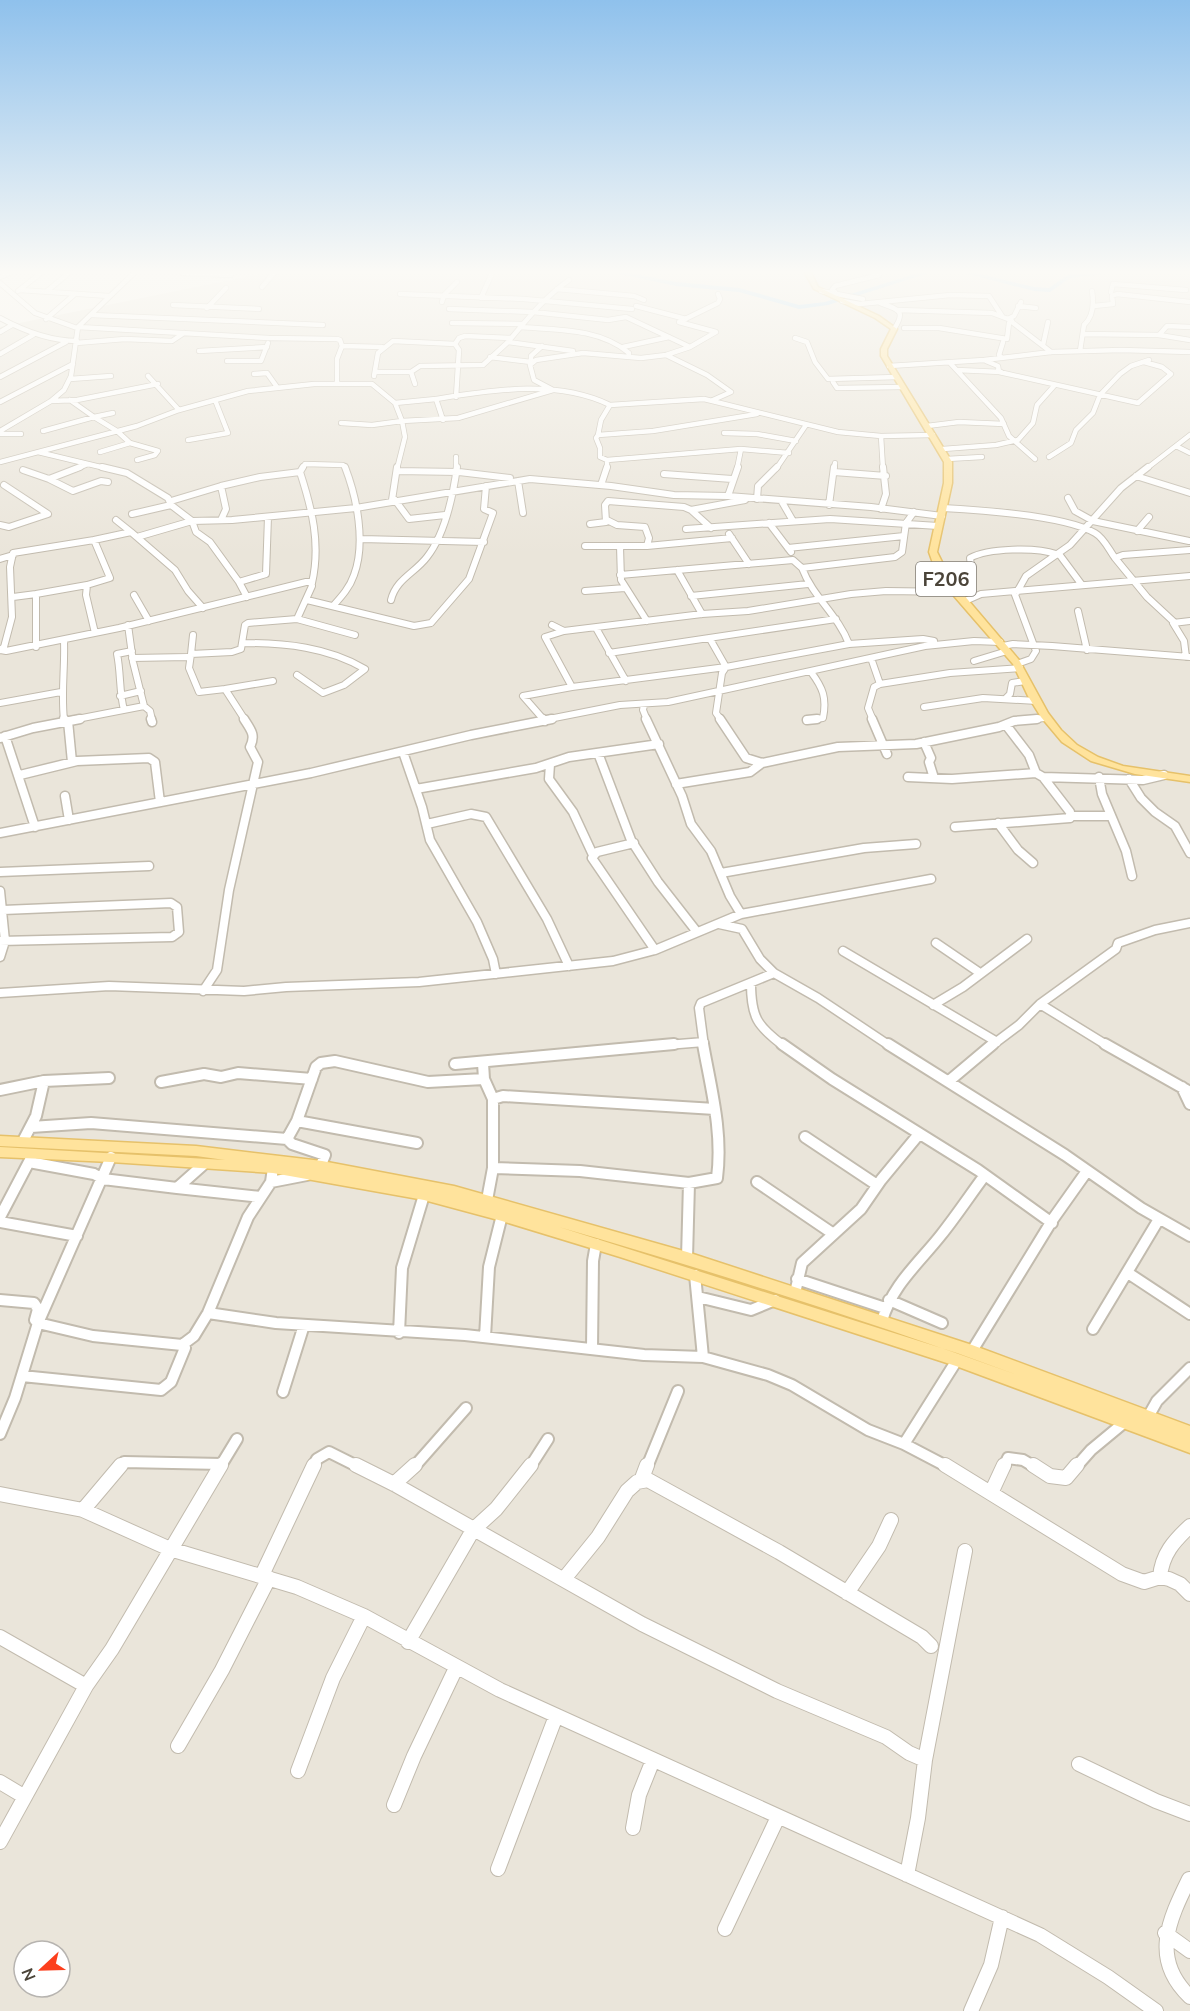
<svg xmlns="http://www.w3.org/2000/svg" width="1190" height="2011" font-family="'Nunito Sans',sans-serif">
  <rect width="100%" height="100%" fill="#f6f3ec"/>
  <path fill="#eae5da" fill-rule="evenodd" d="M265,273H1190V2011H0V327ZM24,1951H60V1987H24Z"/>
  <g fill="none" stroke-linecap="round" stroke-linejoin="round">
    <path fill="#a9d4f2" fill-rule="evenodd" d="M615,273H630L676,282L739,288L799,305L825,302L918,273H929L828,305L799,309L739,292L676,286Z
      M964,273H976L1034,287L1049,288L1069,274L1111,273L1070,278L1050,292L1034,291Z"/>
    <defs>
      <path id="minor-far4" d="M182,273L231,275
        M0,277L10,273
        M0,283L35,313L77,328
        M262,287L274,273
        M557,289L634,296L644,300
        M20,290L109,296
        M18,291L41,273
        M47,291L69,273
        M821,291L863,299
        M835,292L832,290L835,286L879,275L877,273
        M1111,292L1113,284L1186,290
        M400,294L524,299L632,309
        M481,298L492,273
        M842,301L860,304L950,295L989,296L1002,316
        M442,302L444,295L457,282
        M880,303C897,309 907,310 894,329
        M173,305L259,309
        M636,306L686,319
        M1018,306L1036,308
        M1094,306L1113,304L1112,296L1117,294L1190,302
        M207,308L226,288
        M898,310L992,313L1008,319L1051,352
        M92,315L323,325
        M0,318C24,331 49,341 77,341
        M46,319L75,294
        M1008,319L1014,316L1021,302
        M452,323L522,324
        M78,327L269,338L337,339L340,340L342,346
        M520,327C557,330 599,328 629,353V357
        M904,328H939L1007,339L1009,323L1012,321
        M0,332L12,325
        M1083,334L1159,335L1190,340
        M1159,335L1167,326L1190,327
        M795,338L807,342L815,362L828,379L897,377
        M508,342C527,319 545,297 569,280
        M76,343L125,339L172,341L184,333
        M455,344L459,338L465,336L511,338
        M1043,345L1048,322
        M342,346L382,347
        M623,347L669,337
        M690,347L716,332L679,322L718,303L720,299L718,294
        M199,351L267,347
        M1080,351L1084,325C1094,316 1094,303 1092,291
        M0,354L33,335
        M666,355L707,375L731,392L713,400
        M490,357L531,362V356L542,346
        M1002,358L999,355L1003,342
        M227,361H261L268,343
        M986,361L998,366L999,372L1138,403L1171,374L1162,367L1144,362
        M950,363L1001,418L1009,436L1035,459
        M889,366L984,360L1051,352L1121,350L1190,352
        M957,370L1001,372
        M376,372H411L420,366L483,365L508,342L573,351
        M411,372L415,384
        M254,374L267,373L277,387
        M148,376L179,410
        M374,376L378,353L393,341L455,344L459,350L456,397
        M0,377L66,342
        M70,379L111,376
        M833,382L837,388L903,387
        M337,383V359L342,346
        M70,400L94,417L113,413
        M51,401L77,400L158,384
        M0,402L73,364
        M395,403L436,399
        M443,420L436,399C493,390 556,379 610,405
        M402,421L458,418L553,390L534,380L530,365L536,360L583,353L641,358L666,355L690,347L626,317L608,320L533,312L449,309
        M341,423L372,425L402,421
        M927,426L959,422L1004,424
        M0,431L51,401L64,390L71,376L78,327L134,273
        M43,431L94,417L117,431L130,443L158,451L155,455L137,460
        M724,433L757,434L796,441
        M0,434H21
        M598,435L601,420L610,405L704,399L838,432L881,436L933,435
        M881,436L883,469
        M188,440L228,433L215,400
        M1176,446L1190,453
        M741,449L789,453
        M943,449L996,445L1018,440L1033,423L1037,405L1054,386
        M38,452L109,469
        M100,452L130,443
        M456,457V469
        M1049,457L1071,443L1076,430L1093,413L1100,395L1120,374L1131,366L1149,360
        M947,459L982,457
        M607,460L741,449L737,469
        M0,462L137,426L179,410L248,391L314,384H372L395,403L402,421L405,437L397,469
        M76,469L88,464
        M302,469L305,464L343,465L346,469
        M607,469V460L600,457V448L596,438L598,435L653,431L757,414
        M776,469L806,425
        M834,469L835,463
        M1146,469L1190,435"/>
      <path id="minor-far3" d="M102,467L127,473L168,498L171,505
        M303,467L300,472C312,509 321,544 312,583
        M23,470L49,479L80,467
        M397,471L459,472L510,478
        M834,472L886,476
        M664,474L732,479
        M1136,476L1190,493
        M49,479L73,491L101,481L108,482
        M518,481L523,513
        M601,485L607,467
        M728,496L738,467
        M1068,498L1075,511L1093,521L1189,541
        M757,499L758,486L777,467
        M392,500L397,467
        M395,500L409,519L445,515
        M171,501L221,486
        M782,502L793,521
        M829,505L834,467
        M943,508C979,510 1065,516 1095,533C1104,538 1109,550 1115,558
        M881,509L886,494L883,467
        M691,510L745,500
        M132,514L171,505L192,521L232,520L356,508L530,479L611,486L674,495L728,496L871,507L942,516
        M116,520L131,532
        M221,520L226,509L221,486L260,477L300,472
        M607,520L617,525L645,527L649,538L647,546
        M769,523L791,552
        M590,524L606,522L605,505L608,501L684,507L691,510L711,528
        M0,525L9,527L48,514L4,485
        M686,529L830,519L938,526
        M1137,531L1149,517
        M729,534L749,564
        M137,537L192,521L196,532L210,542L239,582
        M361,539L484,542
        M585,546H647L732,538
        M620,546L621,580L647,621
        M788,548L904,536
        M1059,554L1082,585
        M0,559L13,555
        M802,568C813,597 838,615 849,644
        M677,570L702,614
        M620,575L793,560L802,568L895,557L902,552L906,523L914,512
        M948,581L972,574L970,558C988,548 1036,547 1056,554
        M87,585L110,578L94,540L131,532L175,570L188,591L203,608
        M585,591L625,588
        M1014,592L1036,651L1031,659L1017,664
        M1017,592L1026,576L1070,545L1121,488L1148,467
        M36,594L87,585L86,595L95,633
        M134,595L149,621
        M691,596L808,584
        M13,597L36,594V647
        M247,597L239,582L266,574L268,517
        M307,600L414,626L431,623L469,579L493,513L484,509L486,486
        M391,600C396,579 415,573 427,557C445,534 453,496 457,467
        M965,601L981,594L1190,576
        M333,606C342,596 350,587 354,575C366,543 357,498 345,467
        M1078,611L1087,650
        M1174,622L1147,597L1115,558L1123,555L1190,550
        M128,625L133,662L144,706
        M552,625L564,631L702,614L748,611L851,594L886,591L957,592
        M596,628L626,681
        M710,639L726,667
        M243,643C285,643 328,647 365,669L344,685L323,693L297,675
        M1003,646L1013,644L1052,646L1190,657
        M0,650L6,651L119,628L306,582H311L312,586L297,619L355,635
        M0,650L4,647L12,617L10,567L13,553L94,540
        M609,653L836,619
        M191,654L193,635
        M1186,657L1184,641L1173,623L1190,621
        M132,658L188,657
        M871,658L880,684
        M974,661L1007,651
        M572,687L726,667L849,644L923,639L934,641
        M225,689L273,681
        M120,696L141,691
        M1006,698L1010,694L1012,683L1025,681
        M0,703L61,692
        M644,705L643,710L647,720
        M924,707L983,698L1037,701
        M124,710C119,691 121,673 117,654L132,651
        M64,720C61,693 65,668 64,641
        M72,720L144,706L150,711L152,720
        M245,720L225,689L199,692L189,668L191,654L232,652L241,649L245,625L248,623L297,619
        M544,720L523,696L572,687L545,637L564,631
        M544,720L620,705L668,702L925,646L974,641L1000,642
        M721,720L716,713L722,673L726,667
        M807,720L823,718C827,698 823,688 811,672
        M873,720L868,708L874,687L880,684L950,673L1020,668
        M1022,720L1045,718"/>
      <path id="minor-far2" d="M64,719V722
        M151,719L152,722
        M543,719L545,721
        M646,719L682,796L691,824L711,851L730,896L741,914
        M720,719L746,758L762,763L838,747L916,744L999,727L1014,721L1037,719
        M872,719L887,754
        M807,720L817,719
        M68,721L72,762
        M1006,725L1029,755L1036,773
        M5,736L35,827
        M0,738L33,728L80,719
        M924,742L931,758L929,762L934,778
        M403,752L422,807L430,840L477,922L493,959L496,974
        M598,753L631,840L658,882L697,932
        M550,764L549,779L573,812L593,855
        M20,775L77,761L149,758L155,762L160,802
        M908,777L952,779L1036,773L1043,777L1143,780L1164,775
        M1099,777L1102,794L1126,851L1132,876
        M1129,779L1141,798L1155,812L1175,826L1190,853
        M676,784L750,772L762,763
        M416,789L536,768L569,757L659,744
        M65,796L69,820
        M1071,816H1108
        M998,823L1018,850L1033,863
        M427,824L471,814L486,817L547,919L569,966
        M955,827L1070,818V812L1043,777
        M0,833L311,773L471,735L552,719
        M634,843L597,852L592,858L655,950
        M0,872L149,866
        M721,873L864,848L916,844
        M0,891L5,941L0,957
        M719,924L742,929L760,959L774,973L818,998L890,1046
        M0,941L172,937L179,932L177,907L171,903L3,910
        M936,943L980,973
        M843,951L997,1042
        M751,983C751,1017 757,1026 784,1046
        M203,991L217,970L229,890L258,762L250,747C256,735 251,730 244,719
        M0,993L109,986L244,991L286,987L419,982L613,961L655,950L741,914L931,879
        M1040,1004L1108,1046
        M933,1005L963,987L1027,939
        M654,1046L704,1042
        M704,1046L699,1008L701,1003L774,973
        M991,1046L1019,1025L1040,1004L1116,949L1118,943L1155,930L1190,923"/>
      <path id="minor-far1" d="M703,1044C711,1089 723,1132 717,1178L689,1183L580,1171L493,1168V1099L503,1096L715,1109
        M782,1044L832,1079L978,1170L1052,1223
        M888,1044L1065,1155L1141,1208L1190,1236
        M1105,1044L1190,1092
        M483,1063L484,1079L493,1099
        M455,1064L674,1044
        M949,1081L993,1044
        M161,1082L204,1074L221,1077L238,1073L312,1079
        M1182,1087L1190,1104
        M0,1090L44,1081
        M297,1121L287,1139L292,1144L325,1155L319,1170
        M31,1127L91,1123L287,1139
        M805,1137L877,1185
        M23,1141L36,1116L44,1081L109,1078
        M417,1143L297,1121L316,1067L321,1063L335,1061L428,1082L484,1079
        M29,1162L94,1174L103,1179L177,1188L204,1164
        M271,1182L307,1175
        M757,1182L832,1233
        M177,1188L261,1197
        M487,1200L493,1168
        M0,1217L31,1158
        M0,1222L77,1236
        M687,1258L689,1183
        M1128,1273L1190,1314
        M695,1275L703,1357
        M797,1279L885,1308
        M795,1293L802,1263L861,1209L881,1180L919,1134
        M698,1297L751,1310L775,1300
        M0,1300L34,1303L38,1309L35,1320L38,1323L111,1157
        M889,1300L942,1323
        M208,1313L276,1323L465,1335L644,1355L703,1357L768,1375L792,1385L868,1430L904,1444L948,1467
        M882,1321C892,1285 919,1263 941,1235C957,1215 970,1195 985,1175
        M1093,1329L1159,1219
        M399,1333L402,1268L424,1195
        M485,1337L489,1267L502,1215
        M592,1349L593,1261L596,1244
        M972,1351L1053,1219L1087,1171
        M22,1376L161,1390L171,1382L185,1348L182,1345
        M283,1392L304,1325
        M1148,1417L1157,1401L1190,1368
        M0,1434L15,1398L38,1323L93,1336L182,1345L194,1336L208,1313L248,1217L271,1182L273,1168
        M904,1444L957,1360
        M120,1467L124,1462L222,1464
        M220,1467L237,1439
        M313,1467L317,1459L329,1452L359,1467
        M414,1467L466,1408
        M530,1467L548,1439
        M647,1467L678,1391
        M1004,1467L1008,1458L1023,1460L1035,1467
        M1076,1467L1091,1450L1126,1421"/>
      <path id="minor" d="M356,1465L394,1484L642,1624L777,1691L886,1737L909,1753L925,1760
        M945,1465L1122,1574L1144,1582L1160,1577L1169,1579L1180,1584L1190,1594
        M1033,1465L1050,1476L1066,1478L1077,1465
        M641,1481L647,1465
        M394,1484L415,1465
        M991,1493L1004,1465
        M0,1494L83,1510L170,1549L297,1587L364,1616L500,1690L1040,1935L1108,1977L1156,2011
        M83,1510L121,1465
        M262,1575L314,1465
        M1160,1577C1162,1554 1174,1541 1190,1526
        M564,1579L598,1537L627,1491L637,1482L648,1480L779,1552L922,1637L931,1646
        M847,1593L879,1546L891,1520
        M0,1637L86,1686
        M408,1642L473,1530L496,1509L531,1465
        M178,1746L222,1670L269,1578
        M1079,1764L1156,1801L1190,1814
        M298,1771L333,1678L364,1616
        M0,1782L25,1797
        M394,1805L414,1756L456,1668
        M633,1828L639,1795L653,1760
        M0,1842L86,1686L112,1649L221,1465
        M498,1869L556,1716
        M907,1875L918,1818L925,1760L965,1551
        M1189,1879C1169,1920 1150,1959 1190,1997
        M725,1929L778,1817
        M1165,1933L1190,1951
        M971,2011L991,1965L1002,1917"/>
      <path id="major" d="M805,273H811L818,287L879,316L897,329L887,349V356L952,462V483L937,552L951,580L1019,660L1048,713L1061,730L1077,745L1098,757L1123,766L1190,776V782L1135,774L1091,761L1062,742L1041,717L1028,696L1013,664L954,596L934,566L929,552L944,483V462L881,356V349L891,329L875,318L814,289Z
        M0,1136L196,1146L322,1161L454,1186L687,1252L972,1345L1190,1426V1453L956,1366L620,1257L502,1221L424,1200L273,1173L111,1162L0,1157V1147L225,1160L196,1156L0,1146ZM559,1227C735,1278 909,1334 1080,1398L957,1353Z"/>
    </defs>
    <use href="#minor-far4" stroke="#c2bbae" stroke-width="6"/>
    <use href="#minor-far3" stroke="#c2bbae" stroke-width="8"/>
    <use href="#minor-far2" stroke="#c2bbae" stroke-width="11"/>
    <use href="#minor-far1" stroke="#c2bbae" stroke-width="14"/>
    <use href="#minor" stroke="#c2bbae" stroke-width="16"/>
    <use href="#major" stroke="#e6c16a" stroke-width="3"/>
    <use href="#minor-far4" stroke="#fff" stroke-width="4.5"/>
    <use href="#minor-far3" stroke="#fff" stroke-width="6"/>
    <use href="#minor-far2" stroke="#fff" stroke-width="8"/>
    <use href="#minor-far1" stroke="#fff" stroke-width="10"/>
    <use href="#minor" stroke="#fff" stroke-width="14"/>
    <use href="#major" fill="#ffe39c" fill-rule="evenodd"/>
  </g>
  <linearGradient id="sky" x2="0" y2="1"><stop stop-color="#8fc1ec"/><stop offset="0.49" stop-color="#fbfaf6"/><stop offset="1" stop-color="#fbfaf6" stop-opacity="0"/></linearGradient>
  <rect width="1190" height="555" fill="url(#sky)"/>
  <g text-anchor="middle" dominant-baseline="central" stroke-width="5" stroke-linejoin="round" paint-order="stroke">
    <rect fill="#fff" stroke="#817c74" stroke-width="1.5" x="916" y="562" width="60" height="34" rx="4.5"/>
    <g font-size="20" font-weight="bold" fill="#4b4439">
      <text x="946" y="579">F206</text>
    </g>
  </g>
  <g transform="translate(42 1969) rotate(248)"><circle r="28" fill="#ffffff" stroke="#b7b4b0" stroke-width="1.5"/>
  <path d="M0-4.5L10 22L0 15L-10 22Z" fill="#fc3f1d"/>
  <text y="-9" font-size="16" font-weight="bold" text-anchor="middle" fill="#4b4439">N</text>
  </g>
</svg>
